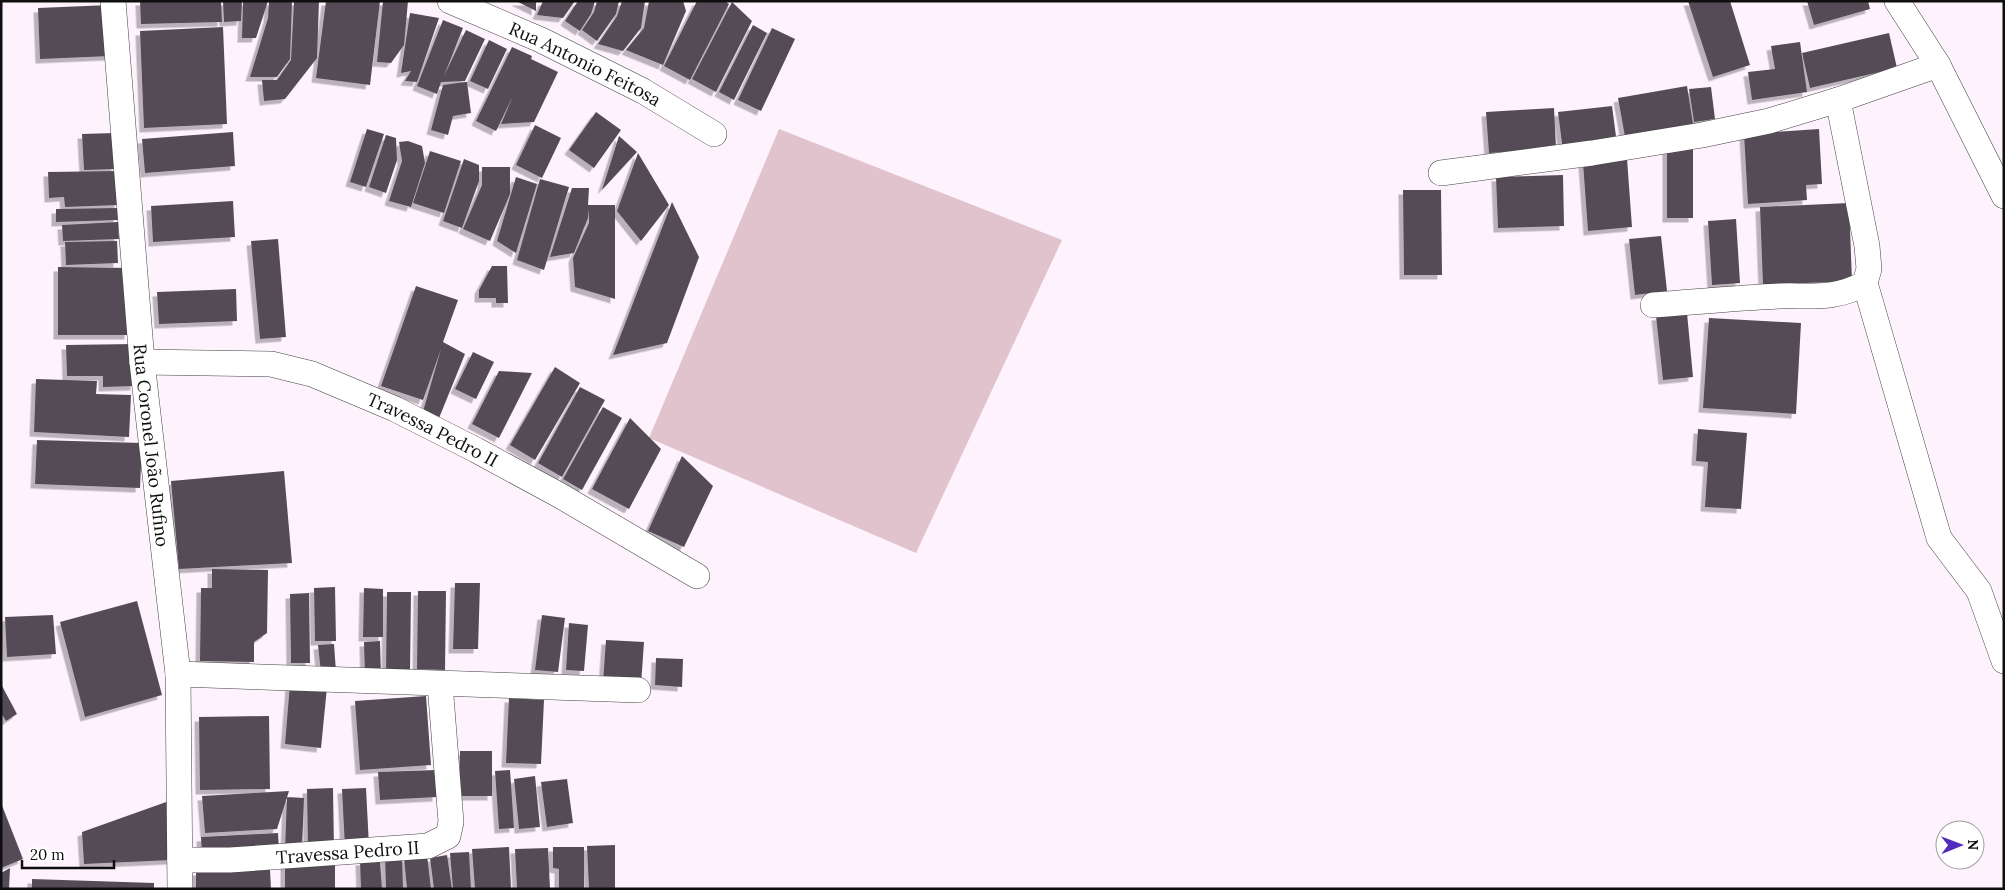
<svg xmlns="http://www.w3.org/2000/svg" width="2005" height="890" font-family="Lora,serif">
  <defs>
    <filter id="shadow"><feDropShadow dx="-4.5" dy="4.5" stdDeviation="0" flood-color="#0004"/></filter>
  </defs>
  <rect width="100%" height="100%" fill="#fef2fd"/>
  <path fill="#e0c3cd" d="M779,129L1062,240L916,553L649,438Z"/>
  <path fill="#544c57" filter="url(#shadow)" d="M140,1H221L222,22L141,24Z
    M223,1H242L241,21L224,22Z
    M243,1H268L256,38H242Z
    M269,1H292L290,59L277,77H250L268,18Z
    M294,1H319L317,58L285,99L264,101L262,80H277L291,60Z
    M326,1H380L370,85L316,78Z
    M383,1H408L404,45L391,63L377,62Z
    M516,1H536V11Z
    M543,1H575L563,18L537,15Z
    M578,1H595L591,14L580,31L565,21Z
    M597,1H619L616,14L597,41L582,30L594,12Z
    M622,1H645L641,28L623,51L598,44L617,16Z
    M649,1H683L686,11L663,65L626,50L644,28Z
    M697,1H725L729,4L690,80L664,66Z
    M1688,1H1730L1750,65L1713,77Z
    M1807,1H1868L1870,9L1814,25Z
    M732,2L752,21L716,92L692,79Z
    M110,5L111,56L40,59L38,8Z
    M410,13L439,18L417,82L405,81L411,71L401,73Z
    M443,20L463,28L444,76L466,30L485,39L465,81L441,82L437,94L417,86Z
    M753,25L767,33L734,100L719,92Z
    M223,27L227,124L144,128L140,31Z
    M772,28L795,39L761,111L738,100Z
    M1889,33L1897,68L1810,88L1802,53Z
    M489,40L507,49L488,89L470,81Z
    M1800,42L1807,92L1752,100L1748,72L1775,69L1771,46Z
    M512,47L532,56L531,59L558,72L534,122L501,124L513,96L496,131L476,121Z
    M465,82H467L471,113L453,116L448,135L431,130L443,85Z
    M1687,86L1694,130L1626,142L1618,98Z
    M1711,87L1715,119L1694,122L1689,89Z
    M1612,106L1617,144L1563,151L1558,112Z
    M1554,108L1556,148L1489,153L1486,112Z
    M596,112L621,130L594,168L569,150Z
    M535,125L561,138L542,178L516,165Z
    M367,129L384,134L366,187L350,182Z
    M1819,129L1822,184L1806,185L1807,200L1748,204L1744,134Z
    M233,132L235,166L145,173L142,139Z
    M115,133L116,169L84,170L82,134Z
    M386,135L396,138L397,160L386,193L369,187Z
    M619,136L637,152L602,190Z
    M408,141L422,146L425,163L411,207L389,201L402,161L399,142Z
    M1667,148H1693V218H1667Z
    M430,151L461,161L444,213L413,203Z
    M638,153L669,205L641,241L617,211Z
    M464,159L479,165V181L462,228L443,221Z
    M1627,159L1632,227L1588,231L1583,163Z
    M482,167H510V194L490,241L463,229L482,185Z
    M118,171L119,205L65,207L64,197L49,198L48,172Z
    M1563,175L1564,226L1498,228L1496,177Z
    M516,177L537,184L516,253L497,241Z
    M540,179L569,187L544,270L517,260Z
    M572,188H589L588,205H615V299L575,287L573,258L589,223V209L588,218L574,253L550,257Z
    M1403,190H1441L1442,275H1404Z
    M233,201L235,237L153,242L151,206Z
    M672,202L699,257L667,343L613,355Z
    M1849,203L1852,281L1763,285L1760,207Z
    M118,208V220L56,222V209Z
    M1736,219L1740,283L1712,285L1708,221Z
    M118,222L119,239L63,241L62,225Z
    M1661,236L1667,291L1635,295L1629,239Z
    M278,239L286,337L260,339L251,241Z
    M117,241L118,263L66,265L65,242Z
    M492,266H507L508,303H496V298H479V290Z
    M58,267L129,268V335H58Z
    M416,286L458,300L443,342L465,354L437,423L422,415L441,349L423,400L381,386Z
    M236,289L237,321L159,324L157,292Z
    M1687,313L1693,377L1663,380L1656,316Z
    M1709,318L1801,323L1796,414L1703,408Z
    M134,344L135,386L103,387V376H67L66,345Z
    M473,352L494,362L476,399L455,389Z
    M555,367L580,383L535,460L510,445Z
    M499,371L532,373L499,438L472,424Z
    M36,379L97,381L96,394L131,395L129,437L34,432Z
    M580,387L605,400L562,477L538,463Z
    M603,407L622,418L582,490L563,479Z
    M630,418L661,449L629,509L592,489Z
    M1698,429L1747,433L1741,509L1705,507L1708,462L1696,461Z
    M37,440L142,443L140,488L35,484Z
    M682,456L713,486L684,547L648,531Z
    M284,471L292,563L179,569L171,481Z
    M212,569L268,570L267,633L254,642V662L200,661L201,588H212Z
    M455,583H480L478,649H453Z
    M335,587L336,641H315L314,588Z
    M364,588L383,589V637H363Z
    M418,591H446L445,670L417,669Z
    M387,592H411L410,672H386Z
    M309,593L310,663H291L290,594Z
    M137,601L162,695L85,717L60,622Z
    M53,615L56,654L7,657L5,617Z
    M542,615L565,618L558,672L535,670Z
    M569,623L588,625L584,671L566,670Z
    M606,640L644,642L641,685L603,682Z
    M380,641L381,676L365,677L364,642Z
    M334,644L336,672L321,673L318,645Z
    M656,658L683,659L682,687L655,685Z
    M1,684L17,714L6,721L1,713Z
    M290,684L327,687L321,748L285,744Z
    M426,696L431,765L360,770L355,701Z
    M509,698L544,700L541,764L506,763Z
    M269,716L270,789L200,790L199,717Z
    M460,751H492V796H460Z
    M436,770L437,797L380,800L378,772Z
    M510,770L514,828L499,829L495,771Z
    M535,776L540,827L519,829L514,779Z
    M567,779L573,823L547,827L541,782Z
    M333,788L334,850H308L307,789Z
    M366,788L369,846L345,848L342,789Z
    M289,791L277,829L205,833L202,796Z
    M287,797L304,798L302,849H285Z
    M169,801L172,860L84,864L82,832Z
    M1,803L23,859L1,868Z
    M278,833L279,851L202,855L201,837Z
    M615,845V889H589L587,846Z
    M509,847L511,889H475L472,849Z
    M553,847H584V889H559V869L553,868Z
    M548,848L550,889H517L515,849Z
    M469,852L471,889H453L450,853Z
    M385,855H402L403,889H386Z
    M427,855L431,889H407L404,858Z
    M447,855L452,889H434L430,858Z
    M380,860L382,889H361L360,861Z
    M335,862V889H285V863Z
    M10,868L9,889H1V873Z
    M270,870L271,889H196V871Z
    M32,879L154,883V889H32Z"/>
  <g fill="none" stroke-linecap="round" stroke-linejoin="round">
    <defs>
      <g id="street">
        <path id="s1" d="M113,1L142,362L178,674L180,889"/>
        <path id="s2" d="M450,1L541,40L643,91L714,134"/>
        <path d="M1897,1L1938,65L2004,196"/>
        <path d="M1441,173L1592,153L1702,135L1769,121L1838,100L1938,65"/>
        <path d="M1865,283L1939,538L1979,591L2004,661"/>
        <path d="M1653,305C1695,302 1737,298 1779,296C1810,295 1837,300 1865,283L1869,269L1867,246L1838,100"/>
        <path id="s3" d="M142,362L271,364L312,374L395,409L476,450L559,495L697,576"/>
        <path d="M178,674L638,690"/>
        <path id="s4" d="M180,860H230L428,846L448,836L451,822L440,684"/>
      </g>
    </defs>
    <use href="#street" stroke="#424242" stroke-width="26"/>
    <use href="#street" stroke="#fff" stroke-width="25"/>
  </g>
  <g text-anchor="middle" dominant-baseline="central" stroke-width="5" stroke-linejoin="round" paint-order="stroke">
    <g font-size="18" fill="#0f0f0f" stroke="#fff">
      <text stroke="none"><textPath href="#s2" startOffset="149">Rua Antonio Feitosa</textPath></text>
      <text stroke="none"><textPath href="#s3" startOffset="304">Travessa Pedro II</textPath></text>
      <text stroke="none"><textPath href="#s1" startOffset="446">Rua Coronel João Rufino</textPath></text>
      <text stroke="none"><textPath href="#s4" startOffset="168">Travessa Pedro II</textPath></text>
    </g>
  </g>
  <rect width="2005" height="890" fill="none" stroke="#0f0f0f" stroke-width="5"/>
  <g transform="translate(1960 845) rotate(89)"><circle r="24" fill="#ffffff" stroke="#9f9f9f"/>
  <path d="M0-4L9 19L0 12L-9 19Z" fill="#522cbb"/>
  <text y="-8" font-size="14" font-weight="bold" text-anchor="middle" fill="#0f0f0f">N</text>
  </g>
  <path d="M22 860v8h92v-8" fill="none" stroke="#0f0f0f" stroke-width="2.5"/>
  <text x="30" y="860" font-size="15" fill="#0f0f0f" stroke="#ffffff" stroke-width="4" paint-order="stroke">20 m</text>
</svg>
